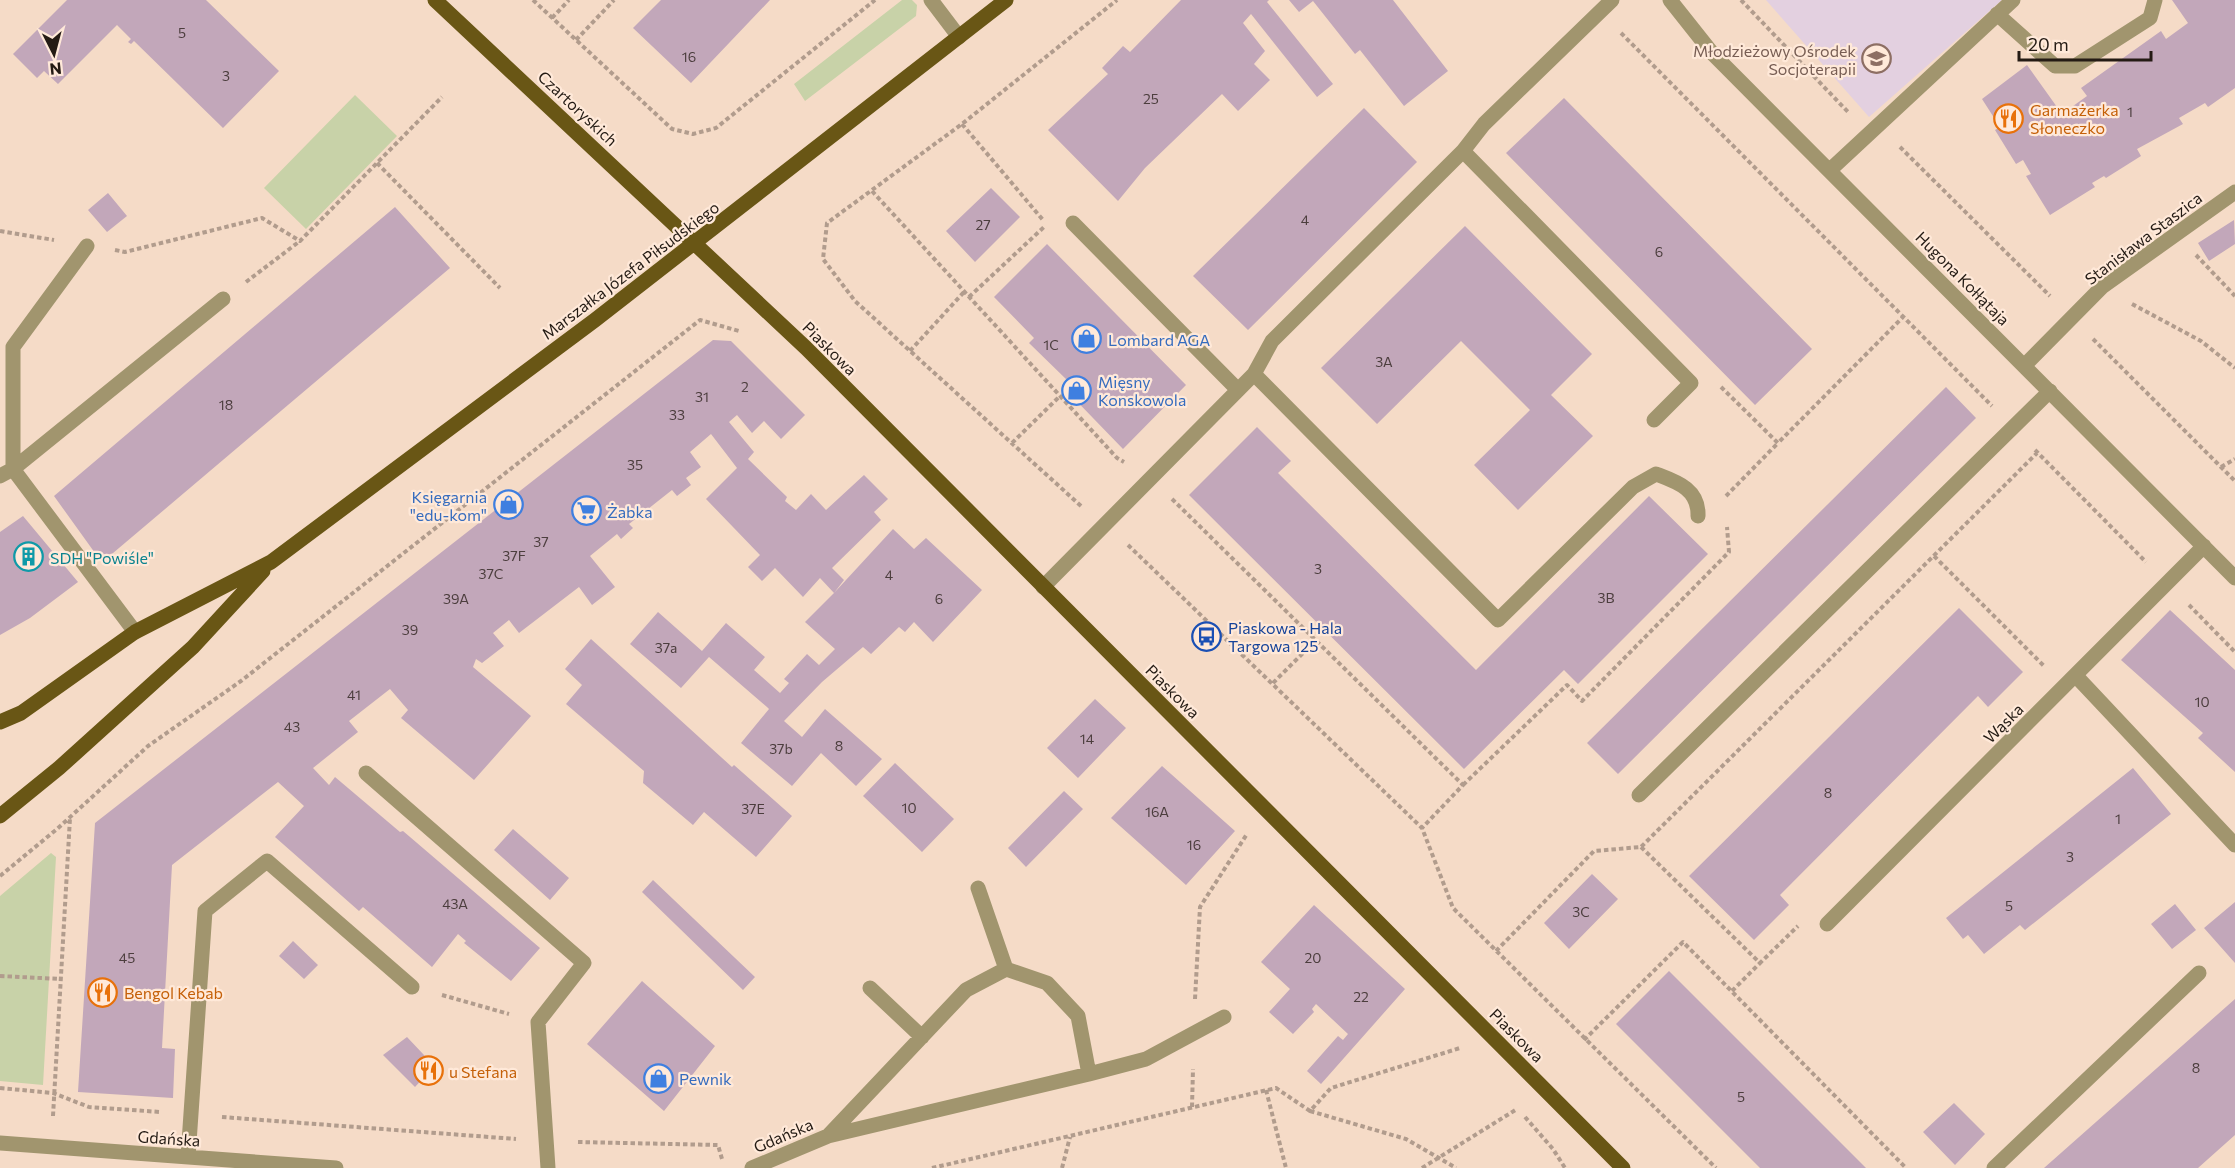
<svg xmlns="http://www.w3.org/2000/svg" width="2235" height="1168" font-family="Commissioner,sans-serif">
  <rect width="100%" height="100%" fill="#f5dbc7"/>
  <path fill="#e3d0e0" d="M1766,0H2002L1869,117Z"/>
  <path fill="#c8d2a8" d="M902,0H912L917,5L916,16L805,101L794,84Z
    M355,95L397,136L306,229L264,188Z
    M51,853L56,857L43,1085L0,1081V896Z"/>
  <path fill="#c2a7ba" d="M67,0H206L279,71L223,128L134,41L131,44L128,42L131,39L117,25L58,84L44,71L37,78L13,54Z
    M661,0H770L691,83L633,28Z
    M1181,0H1269L1267,2L1333,84L1317,97L1251,14L1243,23L1265,51L1254,64L1270,80L1238,111L1222,94L1145,168L1118,201L1048,130L1108,74L1102,68L1123,46L1130,52Z
    M1289,0H1393L1448,71L1404,106L1360,50L1355,54L1313,1L1299,12Z
    M2172,0H2235V88L2208,107L2205,103L2179,118L2183,124L2137,149L2141,156L2106,178L2104,176L2092,183L2095,187L2050,215L2026,176L2031,174L2023,160L2016,164L1995,130L2000,127L1982,99L2027,65L2062,114L2087,96L2081,88L2161,31L2166,39L2188,23Z
    M1564,98L1812,349L1755,405L1506,153Z
    M1364,108L1417,162L1248,330L1193,276Z
    M991,188L1020,217L975,262L946,231Z
    M108,193L127,216L107,232L88,210Z
    M395,207L450,268L106,559L99,551L95,553L54,496Z
    M2234,220L2235,244L2209,261L2198,243Z
    M1465,226L1592,354L1551,395L1593,436L1518,510L1474,465L1530,410L1461,341L1377,424L1321,368Z
    M1047,244L1186,385L1123,449L1063,387L1068,381L1029,343L1034,338L994,297Z
    M713,340L731,341L805,415L781,439L764,421L752,433L737,415L729,422L754,452L748,459L787,497L785,501L796,510L811,494L826,510L864,475L888,499L874,512L881,520L832,568L844,580L834,593L893,529L914,549L926,538L982,590L933,642L914,622L905,632L899,627L871,654L863,647L822,682L784,721L802,737L825,709L882,759L856,786L821,753L792,786L741,743L769,709L767,707L709,657L681,688L630,644L658,612L702,651L726,623L765,657L754,670L780,693L789,683L784,679L807,654L819,665L835,649L805,622L834,593L820,578L803,597L775,568L762,581L748,567L760,555L706,499L737,468L711,434L690,452L701,467L686,478L691,485L677,496L672,490L629,524L633,528L621,539L617,534L590,556L615,587L592,605L579,587L519,633L509,620L493,633L504,646L482,663L476,659L473,667L531,716L474,780L401,718L408,710L390,689L349,721L358,732L313,768L329,785L335,777L400,832L403,831L540,948L511,981L464,943L466,941L458,934L432,967L363,907L359,911L275,837L304,806L278,782L172,865L162,1048L175,1049L173,1098L78,1092L95,823Z
    M1946,387L1976,418L1618,774L1587,743Z
    M1257,427L1291,461L1278,473L1476,670L1649,496L1708,554L1578,684L1564,670L1464,769L1189,495Z
    M23,516L78,582L30,618L0,635V532Z
    M1959,608L2023,672L1988,707L1978,696L1780,895L1789,905L1754,940L1689,876Z
    M2170,610L2235,670V772L2198,738L2203,733L2121,660Z
    M591,639L732,767L734,765L792,816L756,857L704,812L693,825L643,783L644,771L566,704L582,685L565,669Z
    M1095,699L1126,728L1078,778L1047,748Z
    M895,763L954,819L922,852L863,796Z
    M1162,766L1235,831L1186,885L1111,818Z
    M2133,768L2171,814L2025,930L2020,925L1984,954L1968,935L1963,939L1946,918Z
    M1064,791L1083,809L1026,867L1008,848Z
    M513,829L569,878L550,900L494,850Z
    M1592,874L1618,899L1569,949L1544,923Z
    M653,880L755,977L743,990L642,892Z
    M2235,902V963L2204,928Z
    M2175,904L2196,930L2172,949L2151,924Z
    M1314,905L1405,989L1321,1084L1307,1071L1338,1036L1343,1040L1348,1034L1316,1004L1312,1009L1314,1012L1293,1034L1269,1012L1290,989L1261,962Z
    M293,941L318,965L304,979L279,956Z
    M1669,971L1866,1168H1760L1616,1024Z
    M642,981L715,1046L664,1111L587,1044Z
    M2235,999V1135L2198,1168H2044Z
    M407,1037L440,1072L431,1080L426,1075L415,1087L383,1055Z
    M1954,1103L1985,1134L1955,1165L1923,1132Z"/>
  <g fill="none" stroke-linecap="round" stroke-linejoin="round">
    <path stroke="#b19c8d" stroke-width="4" stroke-dasharray="4.5 3" stroke-linecap="butt" d="M533,0L672,129L693,134L716,128L875,0
      M1741,0L1848,112
      M552,18L569,0
      M1621,33L1992,406
      M576,40L614,0
      M962,124L1043,220
      M1900,147L2050,296
      M377,163L500,288
      M872,191L1117,458L1124,462
      M0,231L54,240
      M115,250L125,252L262,218L300,241L442,97
      M2196,255L2235,296
      M246,282L300,241
      M969,297L1044,227
      M2132,304L2201,341L2235,368
      M2093,339L2235,481
      M910,351L964,292
      M1721,387L1778,443L1903,317
      M1012,443L1060,396
      M2035,450L2146,562
      M2221,467L2235,459
      M1726,496L1778,443
      M1172,499L1463,785L1422,828
      M1081,506L855,301L823,259L827,223L962,124L1117,0
      M1128,545L1422,828L1453,908L1716,1168
      M1934,556L2044,666
      M2189,605L2235,652
      M1273,683L1316,640
      M1463,785L1567,685L1582,701L1729,552L1727,527
      M1641,847L1760,963L1798,926
      M0,876L57,829L148,746L241,681L700,320L739,331
      M1496,951L1594,851L1641,847L2037,453
      M0,976L60,979
      M1732,991L1760,963
      M442,995L509,1014
      M1195,999L1200,907L1247,834
      M1584,1040L1683,942L1906,1168
      M0,1088L53,1093L89,1107L160,1112
      M1266,1090L1286,1168
      M1192,1107L1193,1069
      M1310,1111L1406,1139L1456,1168
      M53,1116L70,818
      M222,1117L516,1139
      M1525,1117L1553,1149L1565,1168
      M578,1142L718,1145L722,1159
      M932,1168L1276,1088L1310,1111L1331,1088L1460,1048
      M1062,1168L1070,1137
      M1422,1168L1517,1109"/>
    <path stroke="#a1956e" stroke-width="15" d="M931,0L959,37
      M1670,0L1712,53L2235,578
      M1997,14L2055,66H2075L2150,18L2155,0
      M1463,151L1691,383L1654,420
      M1830,170L2013,0
      M1073,223L1238,390
      M87,246L13,347V469L135,632
      M2024,366L2102,287L2235,192
      M1254,374L1498,620L1633,487L1656,474C1677,482 1699,489 1698,516
      M0,476L13,469L223,299
      M1043,587L1254,374L1272,341L1463,151L1484,124L1612,0
      M2076,676L2235,845
      M366,773L584,963L538,1022L548,1168
      M1639,795L2050,391
      M978,888L1006,969
      M1827,924L2204,546
      M870,988L922,1037
      M1089,1074L1146,1059L1224,1017
      M0,1143L336,1168
      M188,1157L205,911L267,861L412,987
      M752,1168L828,1136L1089,1074L1078,1016L1047,983L1006,969L966,990L828,1136
      M1994,1168L2199,973"/>
    <path stroke="#695615" stroke-width="15" d="M435,0L806,348L1623,1168
      M0,722L21,713L135,632L271,562L595,320L1006,0
      M0,816L59,768L193,647L263,571"/>
  </g>
  <defs>
    <symbol id="school-ring" viewBox="-11 -11 22 22"><circle r="9.5" fill="#ffe9d9" stroke="#8d6e63" stroke-width="1.5"/><path d="M0-5L7-2L0 1L-7-2ZM-4 1L0 2.5L4 1V4Q0 6-4 4Z" fill="#8d6e63"/></symbol>
    <symbol id="restaurant-ring" viewBox="-11 -11 22 22"><circle r="9.5" fill="#ffe9d9" stroke="#e8710a" stroke-width="1.5"/><path d="M-5-6h1v4h1v-4h1v4h1v-4h1v5L-1.5 .5V6h-2V.5L-5-1ZM5-6V6H3V1.5H1.5Q1.5-4 5-6Z" fill="#e8710a"/></symbol>
    <symbol id="shop-ring" viewBox="-11 -11 22 22"><circle r="9.5" fill="#ffe9d9" stroke="#3f7fe0" stroke-width="1.5"/><path d="M-5-2.5h2.3a2.7 3.5 0 0 1 5.4 0H5L5.5 6h-11ZM-1.5-2.5h3a1.5 2.3 0 0 0-3 0Z" fill="#3f7fe0"/></symbol>
    <symbol id="supermarket-ring" viewBox="-11 -11 22 22"><circle r="9.5" fill="#ffe9d9" stroke="#3f7fe0" stroke-width="1.5"/><path d="M-6-5.5h2.5l.6 2H6L4.5 2H-2.5L-4.4-4H-6ZM-1.5 3.2a1.3 1.3 0 1 0 .1 0ZM3 3.2a1.3 1.3 0 1 0 .1 0Z" fill="#3f7fe0"/></symbol>
    <symbol id="building-ring" viewBox="-11 -11 22 22"><circle r="9.5" fill="#ffe9d9" stroke="#0f9aa8" stroke-width="1.5"/><path d="M-4-6H4V6H1V3H-1V6H-4ZM-2.5-4.3h1.7v1.8h-1.7ZM.8-4.3h1.7v1.8H.8ZM-2.5-1h1.7V.8h-1.7ZM.8-1h1.7V.8H.8Z" fill="#0f9aa8"/></symbol>
    <symbol id="bus-ring" viewBox="-11 -11 22 22"><circle r="9.5" fill="#ffe9d9" stroke="#1a4fb4" stroke-width="1.5"/><path d="M-5-6H5V4H4V6H2V4H-2V6H-4V4H-5ZM-3.5-4V0h7V-4ZM-3.5 1.2v1.5H-2V1.2ZM2 1.2v1.5H3.5V1.2Z" fill="#1a4fb4"/></symbol>
  </defs>
  <g fill-rule="evenodd">
    <use href="#school-ring" x="1860" y="42" width="33" height="33"/>
    <use href="#restaurant-ring" x="1992" y="102" width="33" height="33"/>
    <use href="#shop-ring" x="1070" y="322" width="33" height="33"/>
    <use href="#shop-ring" x="1060" y="374" width="33" height="33"/>
    <use href="#shop-ring" x="492" y="488" width="33" height="33"/>
    <use href="#supermarket-ring" x="570" y="494" width="33" height="33"/>
    <use href="#building-ring" x="12" y="540" width="33" height="33"/>
    <use href="#bus-ring" x="1190" y="620" width="33" height="33"/>
    <use href="#restaurant-ring" x="86" y="976" width="33" height="33"/>
    <use href="#restaurant-ring" x="412" y="1054" width="33" height="33"/>
    <use href="#shop-ring" x="642" y="1062" width="33" height="33"/>
  </g>
  <g text-anchor="middle" dominant-baseline="central" stroke-width="4.5" stroke-linejoin="round" paint-order="stroke">
    <g font-size="14" fill="#4c3e3e">
      <text x="182" y="32">5</text>
      <text x="689" y="56">16</text>
      <text x="226" y="75">3</text>
      <text x="1151" y="98">25</text>
      <text x="2130" y="111">1</text>
      <text x="1305" y="219">4</text>
      <text x="983" y="224">27</text>
      <text x="1659" y="251">6</text>
      <text x="1051" y="344">1C</text>
      <text x="1384" y="361">3A</text>
      <text x="745" y="386">2</text>
      <text x="702" y="396">31</text>
      <text x="226" y="404">18</text>
      <text x="677" y="414">33</text>
      <text x="635" y="464">35</text>
      <text x="541" y="541">37</text>
      <text x="514" y="555">37F</text>
      <text x="1318" y="568">3</text>
      <text x="491" y="573">37C</text>
      <text x="889" y="574">4</text>
      <text x="1606" y="597">3B</text>
      <text x="456" y="598">39A</text>
      <text x="939" y="598">6</text>
      <text x="410" y="629">39</text>
      <text x="666" y="647">37a</text>
      <text x="354" y="694">41</text>
      <text x="2202" y="701">10</text>
      <text x="292" y="726">43</text>
      <text x="1087" y="738">14</text>
      <text x="839" y="745">8</text>
      <text x="781" y="748">37b</text>
      <text x="1828" y="792">8</text>
      <text x="909" y="807">10</text>
      <text x="753" y="808">37E</text>
      <text x="1157" y="811">16A</text>
      <text x="2118" y="818">1</text>
      <text x="1194" y="844">16</text>
      <text x="2070" y="856">3</text>
      <text x="455" y="903">43A</text>
      <text x="2009" y="905">5</text>
      <text x="1581" y="911">3C</text>
      <text x="127" y="957">45</text>
      <text x="1313" y="957">20</text>
      <text x="1361" y="996">22</text>
      <text x="2196" y="1067">8</text>
      <text x="1741" y="1096">5</text>
    </g>
    <g font-size="16" fill="#785e54" stroke="#ffe9d9" text-anchor="end">
      <text x="1856" y="50">Młodzieżowy Ośrodek<tspan x="1856" dy="18">Socjoterapii</tspan></text>
    </g>
    <g font-size="16" fill="#241b14" stroke="#ffe9d9">
      <text transform="translate(578 108) rotate(43)">Czartoryskich</text>
      <text transform="translate(2143 238) rotate(-37)">Stanisława Staszica</text>
      <text transform="translate(630 270) rotate(-37)">Marszałka Józefa Piłsudskiego</text>
      <text transform="translate(1963 278) rotate(45)">Hugona Kołłątaja</text>
      <text transform="translate(830 348) rotate(45)">Piaskowa</text>
      <text transform="translate(1173 691) rotate(45)">Piaskowa</text>
      <text transform="translate(2003 723) rotate(-45)">Wąska</text>
      <text transform="translate(1517 1035) rotate(45)">Piaskowa</text>
      <text transform="translate(783 1135) rotate(-23)">Gdańska</text>
      <text transform="translate(169 1138) rotate(4)">Gdańska</text>
    </g>
    <g font-size="16" fill="#c56008" stroke="#ffe9d9" text-anchor="start">
      <text x="2030" y="109">Garmażerka<tspan x="2030" dy="18">Słoneczko</tspan></text>
      <text x="124" y="992">Bengol Kebab</text>
      <text x="449" y="1071">u Stefana</text>
    </g>
    <g font-size="16" fill="#366cbe" stroke="#ffe9d9" text-anchor="start">
      <text x="1108" y="339">Lombard AGA</text>
      <text x="1098" y="381">Mięsny<tspan x="1098" dy="18">Konskowola</tspan></text>
      <text x="487" y="496" text-anchor="end">Księgarnia<tspan x="487" dy="18">"edu-kom"</tspan></text>
      <text x="607" y="511">Żabka</text>
      <text x="679" y="1078">Pewnik</text>
    </g>
    <g font-size="16" fill="#0d838f" stroke="#ffe9d9" text-anchor="start">
      <text x="50" y="557">SDH "Powiśle"</text>
    </g>
    <g font-size="16" fill="#164399" stroke="#ffe9d9" text-anchor="start">
      <text x="1228" y="627">Piaskowa - Hala<tspan x="1228" dy="18">Targowa 125</tspan></text>
    </g>
  </g>
  <g transform="translate(54 54) rotate(174)" stroke="#ffe9d9" stroke-width="4.5" paint-order="stroke">
  <path d="M0-4.5L10 22L0 15L-10 22Z" fill="#241b14"/>
  <text y="-9" font-size="16" font-weight="bold" text-anchor="middle" fill="#241b14">N</text>
  </g>
  <path d="M2019 51v9h132v-9" fill="none" stroke="#241b14" stroke-width="3"/>
  <text x="2028" y="51" font-size="18" fill="#241b14" stroke="#ffe9d9" stroke-width="4.5" paint-order="stroke">20 m</text>
</svg>
